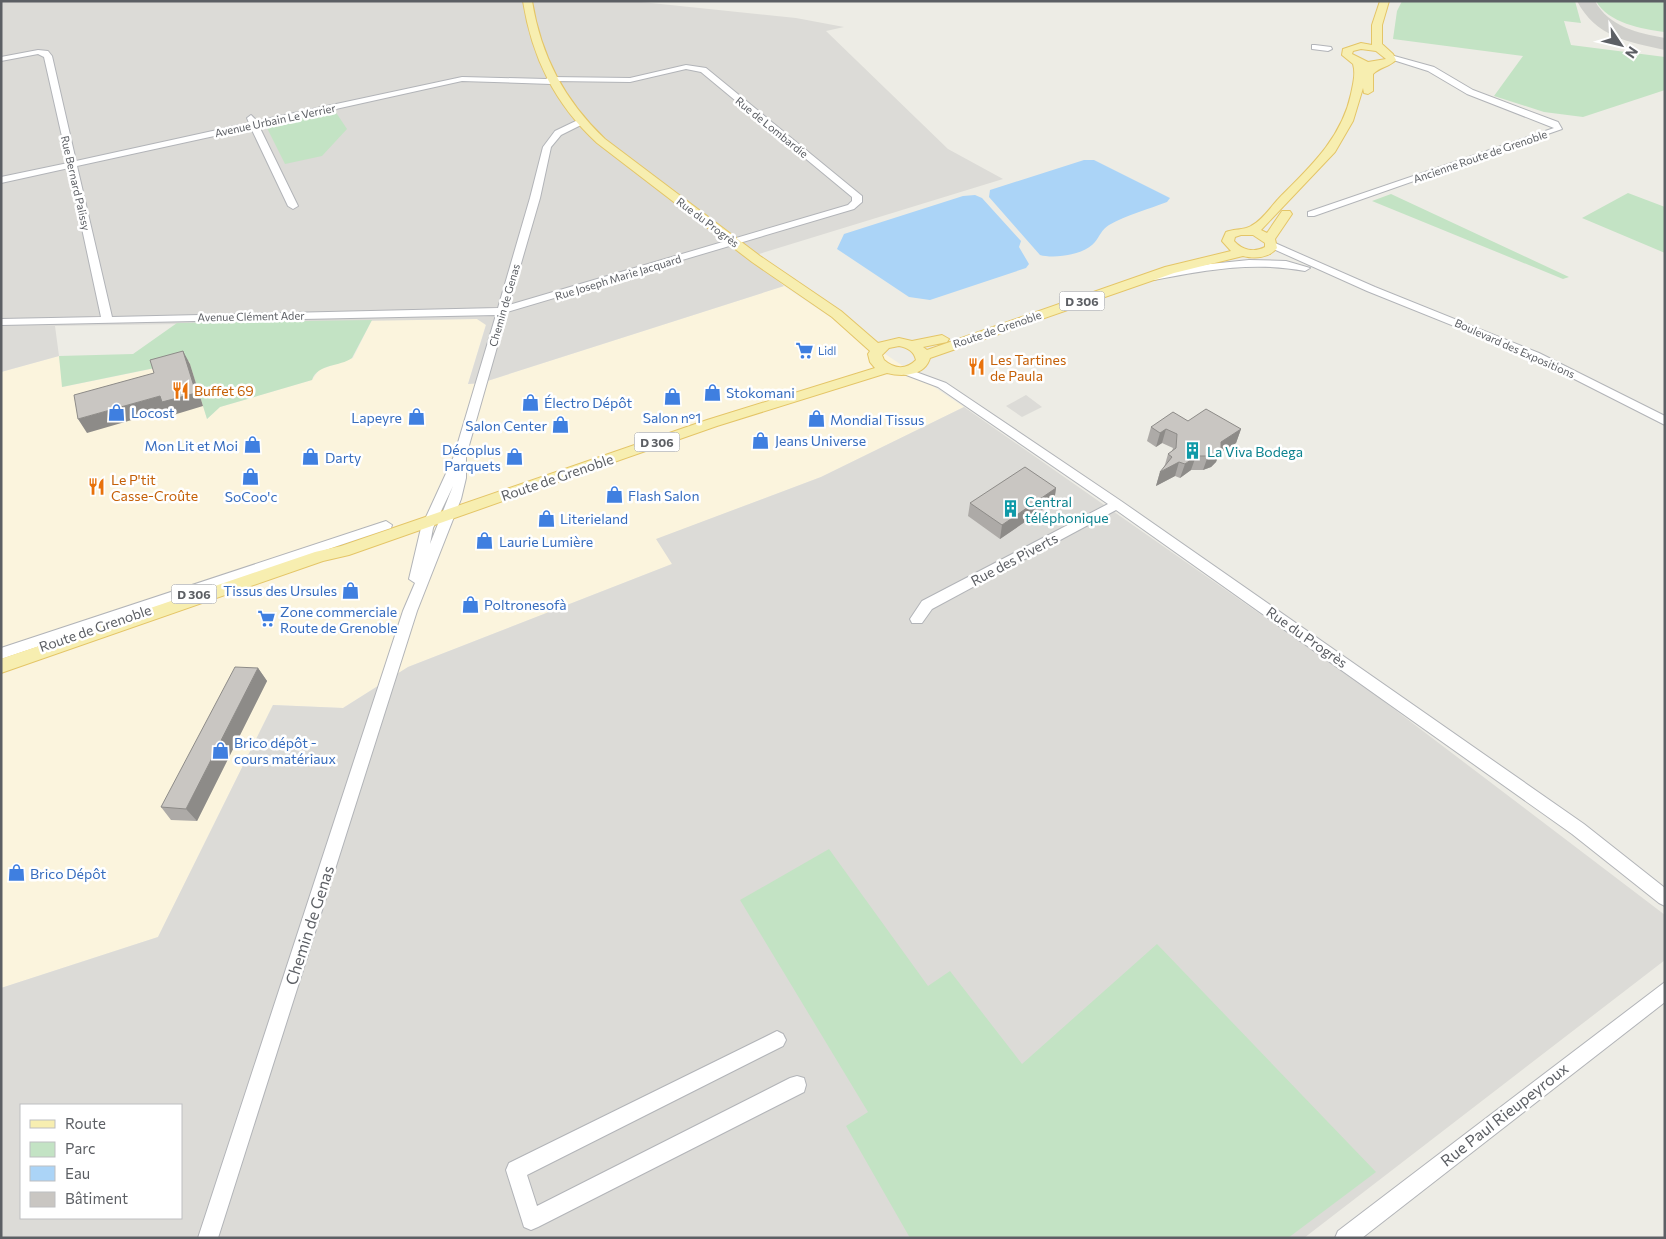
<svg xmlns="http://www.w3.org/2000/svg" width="1666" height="1239" font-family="Commissioner,sans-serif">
  <rect width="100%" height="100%" fill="#edece5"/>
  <path fill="#fbf4dd" d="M784,286L964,407L821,477L657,539L672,564L408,667L343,708L273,705L158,937L1,988V372L59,356L63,387L190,361L207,419L220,407L312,380L319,370L353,358L372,320L477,319L486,324L468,384L481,383Z"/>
  <path fill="#dcdbd7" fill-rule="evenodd" d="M1,1H632L796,18L844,27L826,31L948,149L1003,179L749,257L784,286L481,383L468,384L486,325L477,319L55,326L59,356L1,372Z
    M1026,395L1042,407L1022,417L1006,406Z
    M964,407L1369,690L1665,915V960L1304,1238H1V988L158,937L273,705L343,708L408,667L672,564L656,539L821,477ZM21,1105H181V1218H21Z"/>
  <path fill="#c3e3c4" d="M1402,1H1575L1581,23L1564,21L1571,45L1665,57V90L1583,117L1544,112L1494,96L1523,56L1393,39L1397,11Z
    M1596,1H1665V32C1642,29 1608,23 1596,1Z
    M335,111L347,129L322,156L285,164L266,126Z
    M1628,193L1665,207V253L1582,218Z
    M1391,194L1569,277L1563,279L1372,201Z
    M372,320L352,358C340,367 318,363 312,380L220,407L207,419L189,361L62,387L59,356L133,354L177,323Z
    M829,849L928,986L950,971L1022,1064L1157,944L1376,1172L1288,1238H910L846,1126L868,1112L740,900Z"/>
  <path fill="#abd4f7" d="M1084,160H1094L1170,198L1167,202C1149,209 1126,215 1109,225C1101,230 1100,236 1095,242C1085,255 1054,259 1040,255L989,197L990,190Z
    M975,195L982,198L1021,241L1019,247L1029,264L1026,268L930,300L909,297L837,249L844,234L963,196Z"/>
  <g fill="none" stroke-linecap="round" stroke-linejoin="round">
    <path fill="#d0d0cc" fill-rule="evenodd" d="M1577,1H1595C1609,27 1638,33 1665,38V50C1628,42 1596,37 1577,1Z"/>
    <defs>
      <path id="minor" d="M1315,45L1331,47L1332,49L1328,51L1312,49V45Z
        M38,50L48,51L52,56L76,161L249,123L247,118L251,115L257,121L462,77L546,79L550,77L630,78L686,65L706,68L862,196V202L854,209L507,312L466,456V478L461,499L417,611L218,1238H198L403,611L415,583L409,579L421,528L454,456L496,315L1,325V319L101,317L69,168L1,183V177L68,163L44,57L38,54L1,61V57ZM686,69L701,72L852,197V201L848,205L509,305L540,198L551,147L561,135L583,124L584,122L580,119L555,131L543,147L530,198L498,308L112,317L77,166L251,128L288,206L293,209L298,206L259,126L462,81L551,84L555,81L630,82ZM453,486L430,544L433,528Z
        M1387,54L1434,67L1473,90L1558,122L1562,129L1314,216H1308V212L1554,128L1467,94L1428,71L1387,58Z
        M1269,243H1275L1375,287L1539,353L1665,416V425L1531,357L1367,291L1269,247Z
        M1249,260L1286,261L1310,268L1305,271C1254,261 1205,270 1154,280L1149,277L1154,274L1210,264Z
        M905,368L946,383L1121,501L1584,824L1665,888V906L1659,903L1572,834L1116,510L932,609L922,623H912L910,619L922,601L1108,504L938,387L901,373V369Z
        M386,521L392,525L391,528L1,659V648Z
        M1665,982V1002L1362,1238H1335L1338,1231Z
        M777,1031L783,1034L786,1040L783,1046L527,1175L537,1206L790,1078L797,1076L804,1078L806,1085L804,1092L538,1227L531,1230L524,1227L506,1170L509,1163Z"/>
      <path id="major" d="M523,1H532C541,56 564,100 605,139L760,256L841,311L878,343L899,338L912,341L942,335L949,339L947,342L923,347L927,350L1165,267L1231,251L1222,241L1226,232C1234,229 1244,230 1251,226C1263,220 1271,206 1281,196C1311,166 1342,137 1351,94C1353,84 1356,74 1353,64L1342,55L1343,49L1361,43L1372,45V25L1380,1H1389L1382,25V44L1393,54L1396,60C1389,67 1380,67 1373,74V91L1368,94L1364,93L1363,88L1353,121L1335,152L1261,230L1267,233L1282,211H1290L1292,214L1275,239L1277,248C1269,258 1255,259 1243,256L1174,273L930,358C925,376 902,377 887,373L717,426L349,555L323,561L1,673V659L315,552L341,546L707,420L875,368L870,362L868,354L870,351L832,317L752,262L597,143C555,104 532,58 523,1ZM1361,49L1376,51L1386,59L1368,62L1352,54L1353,51ZM1241,235H1253L1265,243V247C1254,253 1242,250 1234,241L1235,237ZM899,346C908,348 914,351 916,360C906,370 894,369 884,360L882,355L889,348Z"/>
    </defs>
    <use href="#minor" stroke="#b2b4b8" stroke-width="2"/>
    <use href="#major" stroke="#e4c567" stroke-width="2"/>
    <use href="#minor" fill="#fff" fill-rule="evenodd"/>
    <use href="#major" fill="#f7eeb0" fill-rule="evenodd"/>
  </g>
  <path fill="#adaaa7" d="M1188,421L1241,429L1236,443L1219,454L1216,462L1211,467L1203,470H1191L1180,478L1175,476L1156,486L1160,472L1164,468L1168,454L1172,451L1173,448L1162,443L1156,447L1147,441L1151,427Z
    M1056,488L1054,502L1000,539L968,516L970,503Z
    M258,668L267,681L197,821L171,820L161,807Z"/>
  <path fill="#8d8b88" d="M183,351L190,364L203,406L170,416L166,410L87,433L78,419L160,396Z
    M1166,429L1162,443L1156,447L1160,433Z
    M1241,429L1236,443L1219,454L1216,462L1211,467L1203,470L1208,456L1221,442Z
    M1196,456L1191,470L1180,478L1185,464Z
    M1179,462L1175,476L1156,486L1160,472Z
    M1056,488L1054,502L1000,539L1002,525Z
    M258,668L267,681L197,821L186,809Z"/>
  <path fill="#c9c6c2" stroke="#8d8b88" d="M183,351L196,393L162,402L160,396L78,419L74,395L154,373L150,360Z
    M1206,409L1241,429L1221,442V448L1216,454L1208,456H1196L1185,464L1179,462L1160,472L1172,457L1168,454L1176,448L1177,434L1166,429L1160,433L1151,427L1173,412L1188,421Z
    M1025,467L1056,488L1002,525L970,503Z
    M235,667L258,668L186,809L161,807Z"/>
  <defs>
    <symbol id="supermarket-bare" viewBox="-9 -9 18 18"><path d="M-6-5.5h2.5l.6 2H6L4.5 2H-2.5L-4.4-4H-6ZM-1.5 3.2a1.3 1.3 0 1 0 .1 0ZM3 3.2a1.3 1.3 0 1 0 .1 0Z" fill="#3f7fe0" stroke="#fff" stroke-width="2.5" paint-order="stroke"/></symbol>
    <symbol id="restaurant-bare" viewBox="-9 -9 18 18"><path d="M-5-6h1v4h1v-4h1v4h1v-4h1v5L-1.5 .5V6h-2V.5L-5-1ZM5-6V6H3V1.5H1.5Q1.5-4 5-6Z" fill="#e8710a" stroke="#fff" stroke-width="2.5" paint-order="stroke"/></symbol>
    <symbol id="shop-bare" viewBox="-9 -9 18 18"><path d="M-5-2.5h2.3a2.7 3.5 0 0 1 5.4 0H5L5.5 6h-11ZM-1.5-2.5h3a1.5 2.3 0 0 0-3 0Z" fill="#3f7fe0" stroke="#fff" stroke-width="2.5" paint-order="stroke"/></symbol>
    <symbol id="building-bare" viewBox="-9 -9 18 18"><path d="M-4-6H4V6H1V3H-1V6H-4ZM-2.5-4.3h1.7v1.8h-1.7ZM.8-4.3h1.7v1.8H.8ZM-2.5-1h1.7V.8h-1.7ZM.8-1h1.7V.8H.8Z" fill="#0f9aa8" stroke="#fff" stroke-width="2.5" paint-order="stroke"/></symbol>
  </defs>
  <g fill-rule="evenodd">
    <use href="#supermarket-bare" x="792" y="338" width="25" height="25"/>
    <use href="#restaurant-bare" x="964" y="354" width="25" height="25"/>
    <use href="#restaurant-bare" x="168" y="378" width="25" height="25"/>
    <use href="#shop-bare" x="700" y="380" width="25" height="25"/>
    <use href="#shop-bare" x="660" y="384" width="25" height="25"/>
    <use href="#shop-bare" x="518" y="390" width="25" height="25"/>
    <use href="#shop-bare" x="104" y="400" width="25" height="25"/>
    <use href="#shop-bare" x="404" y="404" width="25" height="25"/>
    <use href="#shop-bare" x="804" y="406" width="25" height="25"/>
    <use href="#shop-bare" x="548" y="412" width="25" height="25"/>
    <use href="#shop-bare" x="748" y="428" width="25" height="25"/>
    <use href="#shop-bare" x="240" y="432" width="25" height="25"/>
    <use href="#building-bare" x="1180" y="438" width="25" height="25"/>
    <use href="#shop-bare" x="298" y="444" width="25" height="25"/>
    <use href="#shop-bare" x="502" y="444" width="25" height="25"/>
    <use href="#shop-bare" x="238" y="464" width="25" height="25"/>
    <use href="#restaurant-bare" x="84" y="474" width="25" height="25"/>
    <use href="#shop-bare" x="602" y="482" width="25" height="25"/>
    <use href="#building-bare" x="998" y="496" width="25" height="25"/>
    <use href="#shop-bare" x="534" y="506" width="25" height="25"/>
    <use href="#shop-bare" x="472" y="528" width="25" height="25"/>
    <use href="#shop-bare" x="338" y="578" width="25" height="25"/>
    <use href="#shop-bare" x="458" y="592" width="25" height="25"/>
    <use href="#supermarket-bare" x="254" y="606" width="25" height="25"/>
    <use href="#shop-bare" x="208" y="738" width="25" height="25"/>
    <use href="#shop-bare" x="4" y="860" width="25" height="25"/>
  </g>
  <g text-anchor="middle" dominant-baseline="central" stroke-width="5" stroke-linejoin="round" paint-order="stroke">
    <g font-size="11" fill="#5c5f64" stroke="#fff">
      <text transform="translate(275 120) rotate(-12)">Avenue Urbain Le Verrier</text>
      <text transform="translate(772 127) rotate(39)">Rue de Lombardie</text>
      <text transform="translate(1480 156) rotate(-19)">Ancienne Route de Grenoble</text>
      <text transform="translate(76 183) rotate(77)">Rue Bernard Palissy</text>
      <text transform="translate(708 222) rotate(37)">Rue du Progrès</text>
      <text transform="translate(618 277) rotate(-17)">Rue Joseph Marie Jacquard</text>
      <text transform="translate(504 305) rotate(-74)">Chemin de Genas</text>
      <text transform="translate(251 316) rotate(-1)">Avenue Clément Ader</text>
      <text transform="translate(997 329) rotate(-19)">Route de Grenoble</text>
      <text transform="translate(1515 348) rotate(24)">Boulevard des Expositions</text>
    </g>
    <g font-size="11" fill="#366cbe" stroke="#fff" text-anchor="start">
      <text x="818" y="350">Lidl</text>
    </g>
    <g fill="#fff" stroke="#8d8f92" stroke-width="1">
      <rect x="1059.5" y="291.5" width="45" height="19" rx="4"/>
      <rect x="634.5" y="432.5" width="45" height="19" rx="4"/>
      <rect x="171.5" y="584.5" width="45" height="19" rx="4"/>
    </g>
    <g font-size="12" font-weight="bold" fill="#5c5f64">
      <text x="1082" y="301">D 306</text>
      <text x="657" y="442">D 306</text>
      <text x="194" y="594">D 306</text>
    </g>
    <g font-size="14" fill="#c56008" stroke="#fff" text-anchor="start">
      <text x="990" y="359">Les Tartines<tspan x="990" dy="16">de Paula</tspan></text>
      <text x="194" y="390">Buffet 69</text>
      <text x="111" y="479">Le P'tit<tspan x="111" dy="16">Casse-Croûte</tspan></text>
    </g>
    <g font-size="14" fill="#366cbe" stroke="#fff" text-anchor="start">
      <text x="726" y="392">Stokomani</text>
      <text x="544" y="402">Électro Dépôt</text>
      <text x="131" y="412">Locost</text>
      <text x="402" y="417" text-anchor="end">Lapeyre</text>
      <text x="672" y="417" text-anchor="middle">Salon n°1</text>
      <text x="830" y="419">Mondial Tissus</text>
      <text x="547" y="425" text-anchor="end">Salon Center</text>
      <text x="775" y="440">Jeans Universe</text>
      <text x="238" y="445" text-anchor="end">Mon Lit et Moi</text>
      <text x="501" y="449" text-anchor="end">Décoplus<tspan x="501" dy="16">Parquets</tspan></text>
      <text x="325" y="457">Darty</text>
      <text x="628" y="495">Flash Salon</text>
      <text x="251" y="496" text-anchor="middle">SoCoo'c</text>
      <text x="560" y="518">Literieland</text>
      <text x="499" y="541">Laurie Lumière</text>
      <text x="337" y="590" text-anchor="end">Tissus des Ursules</text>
      <text x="484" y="604">Poltronesofà</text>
      <text x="280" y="611">Zone commerciale<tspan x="280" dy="16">Route de Grenoble</tspan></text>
      <text x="234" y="742">Brico dépôt -<tspan x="234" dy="16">cours matériaux</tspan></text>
      <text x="30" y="873">Brico Dépôt</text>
    </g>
    <g font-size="14" fill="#0d838f" stroke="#fff" text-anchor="start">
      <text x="1207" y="451">La Viva Bodega</text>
      <text x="1025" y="501">Central<tspan x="1025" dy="16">téléphonique</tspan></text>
    </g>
    <g font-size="14" fill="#5c5f64" stroke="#fff">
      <text transform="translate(557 477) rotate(-19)">Route de Grenoble</text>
      <text transform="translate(1014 559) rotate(-28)">Rue des Piverts</text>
      <text transform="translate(95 628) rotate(-19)">Route de Grenoble</text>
      <text transform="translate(1307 637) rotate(35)">Rue du Progrès</text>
    </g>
    <g font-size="16" fill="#5c5f64" stroke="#fff">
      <text transform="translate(309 925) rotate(-72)">Chemin de Genas</text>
      <text transform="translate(1504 1114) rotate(-38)">Rue Paul Rieupeyroux</text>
    </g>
  </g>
  <rect width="1666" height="1239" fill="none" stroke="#5c5f64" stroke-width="5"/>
  <rect x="20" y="1104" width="162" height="115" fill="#ffffff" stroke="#bebfc1"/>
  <rect x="30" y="1120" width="25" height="8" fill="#f7eeb0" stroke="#bebfc1"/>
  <text x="65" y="1129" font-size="15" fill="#5c5f64">Route</text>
  <rect x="30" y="1142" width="25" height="15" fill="#c3e3c4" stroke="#bebfc1"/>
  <text x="65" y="1154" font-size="15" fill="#5c5f64">Parc</text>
  <rect x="30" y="1166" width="25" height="15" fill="#abd4f7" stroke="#bebfc1"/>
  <text x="65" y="1179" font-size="15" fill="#5c5f64">Eau</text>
  <rect x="30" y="1192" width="25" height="15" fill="#c9c6c2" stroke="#bebfc1"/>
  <text x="65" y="1204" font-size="15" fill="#5c5f64">Bâtiment</text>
  <g transform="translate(1621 45) rotate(125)" stroke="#ffffff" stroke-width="4" paint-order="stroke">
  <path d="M0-4L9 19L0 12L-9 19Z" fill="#5c5f64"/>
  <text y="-8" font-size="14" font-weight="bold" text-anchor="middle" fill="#5c5f64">N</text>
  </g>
</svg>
